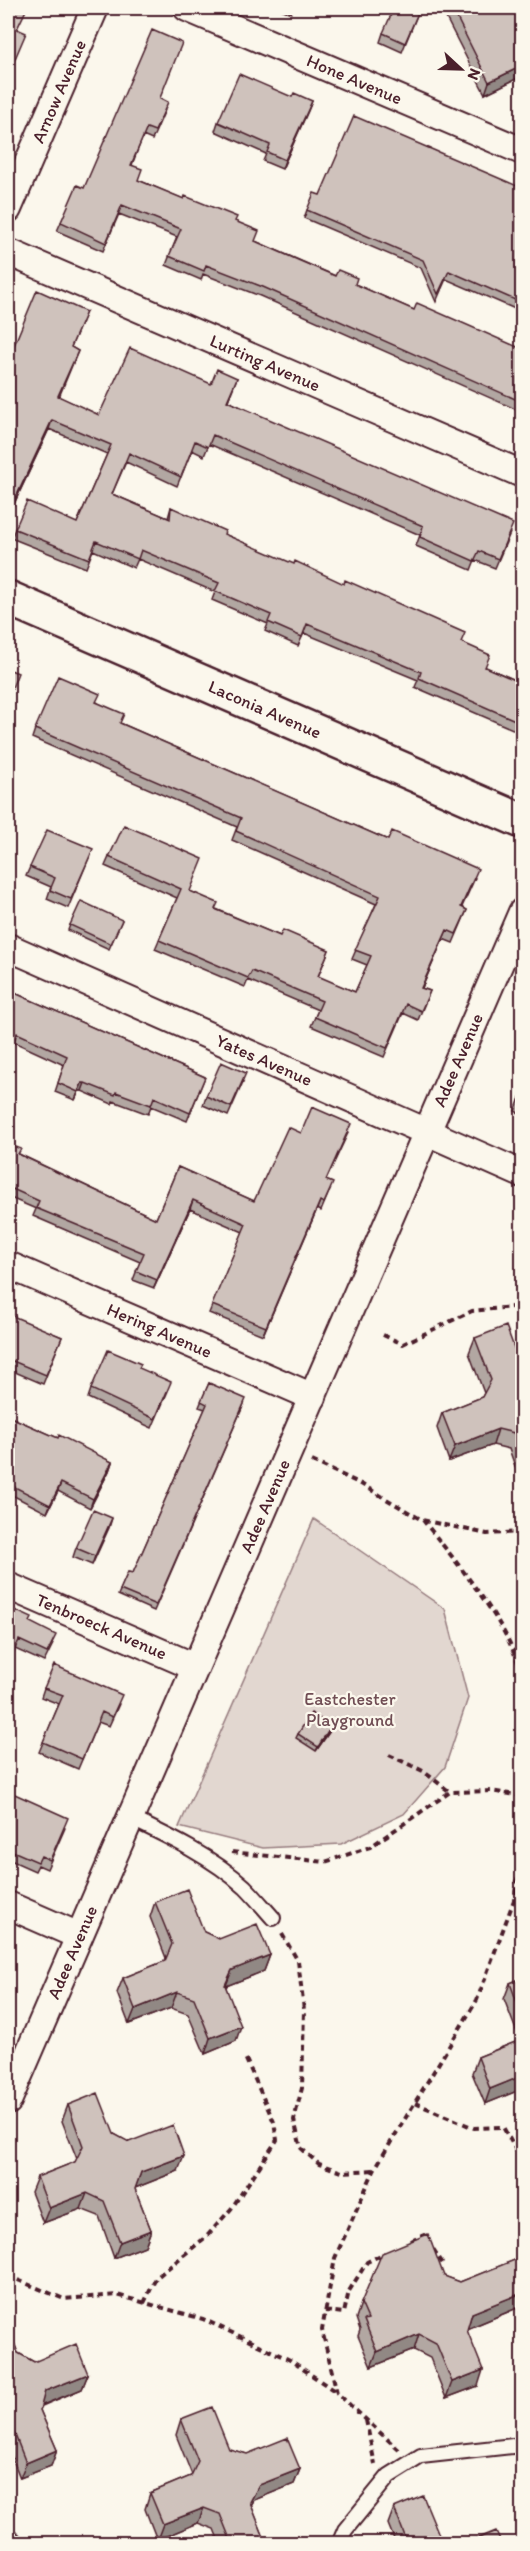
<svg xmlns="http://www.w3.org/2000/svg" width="530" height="2551" font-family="Itim,sans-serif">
  <rect width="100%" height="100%" fill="#fbf7ec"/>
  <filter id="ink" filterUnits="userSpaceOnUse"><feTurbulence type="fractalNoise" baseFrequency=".0167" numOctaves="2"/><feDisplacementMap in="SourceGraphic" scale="12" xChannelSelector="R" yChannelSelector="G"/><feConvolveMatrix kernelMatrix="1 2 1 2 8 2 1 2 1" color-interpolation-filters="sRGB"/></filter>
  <g filter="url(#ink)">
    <path fill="#e2d7d0" stroke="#967b7e" stroke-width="1.5" d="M314,1519L445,1609L468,1698L445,1767L404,1814L341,1844L263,1848L179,1827Z"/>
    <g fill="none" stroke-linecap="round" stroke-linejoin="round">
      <defs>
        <path id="lane" d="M130,1818C170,1837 212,1857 245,1887C255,1897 264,1908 273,1918
          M339,2544L345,2530L389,2476L421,2456L522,2445"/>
        <g id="street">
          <path id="s1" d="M187,8L522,151"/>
          <path id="s2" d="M8,209L95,8"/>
          <path id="s3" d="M8,252L522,474"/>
          <path id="s4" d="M8,947L522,1174"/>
          <path id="s5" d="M8,1265L313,1397"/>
          <path id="s6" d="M8,1586L195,1667"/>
          <path d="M8,1905L79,1936"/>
          <path id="s7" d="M8,2101L522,912"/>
          <path d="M8,2543L9,2544"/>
        </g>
        <g id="secondary">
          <path id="s8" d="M8,598L522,821"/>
        </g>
      </defs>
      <use href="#lane" stroke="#4a1f2b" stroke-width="18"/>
      <use href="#street" stroke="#4a1f2b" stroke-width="30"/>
      <use href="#secondary" stroke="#4a1f2b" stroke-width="38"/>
      <path stroke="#4a1f2b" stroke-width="4" stroke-dasharray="6 4.5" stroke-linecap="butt" d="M383,1335L403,1344L472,1311L522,1306
        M312,1461L361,1484L422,1520L487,1534L522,1532
        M423,1520C454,1560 516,1631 522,1681
        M389,1755L423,1771L450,1792
        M232,1852L325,1862L370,1847L450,1792L491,1791L522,1796
        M514,1900L522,1901
        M282,1934L298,1961L304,2010L302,2088L294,2120L301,2148L319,2164L342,2172L374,2170
        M415,2103L474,2128L503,2127L522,2161
        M411,2241L424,2235L443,2264
        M8,2276L64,2299L117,2295L203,2319L290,2360L336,2392
        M144,2303L156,2278L207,2236L231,2209L277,2140L274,2122L244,2055
        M325,2311L344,2313L349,2291L367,2262L385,2253
        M366,2420L375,2465
        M399,2450L337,2393L322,2330L335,2258L374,2170L477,2000L514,1900L522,1847"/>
      <use href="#lane" stroke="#fbf7ec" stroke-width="14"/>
      <use href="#street" stroke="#fbf7ec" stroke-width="26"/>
      <use href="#secondary" stroke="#fbf7ec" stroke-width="33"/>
    </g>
    <path fill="#b2a7a2" stroke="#4a1f2b" stroke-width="1.5" d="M278,8H293L291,13Z
      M420,8L402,52L380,42L383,33Z
      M441,8H490L491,10L522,8V76L485,94Z
      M292,97L312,101L282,169L263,161L266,154L215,131L218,122Z
      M160,98L165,110L152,140L143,136L132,165L138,180L235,221L255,241L414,310L522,349V412L260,296L203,274L201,280L166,265L177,237L119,214L103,251L57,231L61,222L84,188Z
      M522,188V312L446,279L436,302L421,268L304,218L307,210Z
      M86,312L71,347L78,351L59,397L99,415L237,378L228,401L510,533L495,568L475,560L471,570L416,546L420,535L209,444L204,456L192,450L177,486L126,462L112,494L168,518L171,507L224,534L462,642L486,667L522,683V733L415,687L418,680L304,633L298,646L265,631L268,624L212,600L215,592L138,559L134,568L93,550L86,568L11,538L15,529L77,523L107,454L49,429L13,506L8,504V360Z
      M97,702L120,723L475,878L462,907L467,910L453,943L443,939L422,988L430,991L418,1020L403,1013L384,1057L311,1026L318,1010L248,980L245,987L155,949L177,898L105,866L109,857L190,891L216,909L280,936L329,950L318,977L355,992L367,965L352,959L376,904L232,840L237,827L32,738L35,729Z
      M89,858L68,908L47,899L51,887L26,876L30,867Z
      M122,920L109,949L68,930L70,925Z
      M8,990L205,1077L187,1121L151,1106L148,1114L113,1101L112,1104L82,1091H79L75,1100L55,1092L64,1065L14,1042L10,1050L8,1049Z
      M243,1082L228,1116L203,1105L206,1096Z
      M522,1093V1115L515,1111Z
      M301,1133H348L326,1180L329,1192L321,1211L317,1209L263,1335L209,1313L243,1232L190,1209L154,1288L133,1280L140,1262L33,1216L36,1209L8,1197V1144L19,1154L156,1219L178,1167L254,1201Z
      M8,1316L62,1337L43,1384L8,1369Z
      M475,1338L522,1369V1486L509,1449L493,1445L449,1461L437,1428L442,1413L482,1397L484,1393L469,1353Z
      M209,1383L244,1404L154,1611L118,1595L128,1572L133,1573L205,1409L199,1407Z
      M91,1389L168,1391L152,1428L88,1398Z
      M8,1416L112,1462L109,1471L90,1508L58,1491L47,1513L8,1493Z
      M112,1518L92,1565L73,1557L76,1548Z
      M8,1607L30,1623L53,1644L44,1662L15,1649Z
      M44,1688L119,1704L109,1726L98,1722L78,1769L39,1752L59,1704L41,1697Z
      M331,1726L330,1731L316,1751L296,1738L298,1734Z
      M8,1791L65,1828L47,1869L38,1865L35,1871L8,1859Z
      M155,1902L204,1932L219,1939L270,1955L264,1971L226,1986V1987L236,2041L205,2054L188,2014L171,2008L129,2024L117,1993L123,1978L165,1961L166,1958L150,1917Z
      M522,1978V2089L485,2104L472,2073L478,2057L518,2041L519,2038L504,1999L510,1983Z
      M68,2105L114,2134L178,2171L135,2188V2189L151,2230L145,2246L114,2258L99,2216L81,2209L43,2223L31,2192L37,2177L75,2162L77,2159L62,2121Z
      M522,2257V2306L467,2329V2330L478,2386L446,2398L430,2358L414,2350L371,2367L358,2336L360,2330L356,2318L361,2303L444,2276L460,2282Z
      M8,2328L18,2353L34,2362L88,2374L82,2389L42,2406L40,2410L57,2450L51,2466L20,2478L8,2447Z
      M181,2419L229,2449L300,2469L294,2484L254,2500L251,2505L265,2540L264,2544H220L214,2529L198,2523L157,2540L145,2509L150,2493L191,2476L192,2475L176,2435Z
      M394,2508L440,2537L454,2544H396L388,2524Z"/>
    <path fill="#918884" stroke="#4a1f2b" stroke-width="1.5" d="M522,66V76L485,94L489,82Z
      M312,101L308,111L282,169L285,160Z
      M52,420L49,429L13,506L16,497Z
      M447,930L443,939L418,997L421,988Z
      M82,1083H85L82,1091H79L75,1100Z
      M193,1200L190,1209L154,1288L157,1280Z
      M320,1201L317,1209L263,1335L266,1327Z
      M498,1429L493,1445L449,1461L455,1446Z
      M112,1462L109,1471L90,1508L93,1499Z
      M61,1483L58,1491L47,1513L50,1505Z
      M112,1518L109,1528L92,1565L95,1556Z
      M331,1726L330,1731L316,1751L318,1747Z
      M270,1955L264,1971L226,1986L220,2001L232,1970Z
      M177,1992L171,2008L129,2024L135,2009Z
      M241,2026L236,2041L205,2054L210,2038Z
      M522,2076V2089L485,2104L490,2089Z
      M184,2156L178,2171L135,2188L141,2172Z
      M87,2193L81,2209L43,2223L49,2208Z
      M151,2230L145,2246L114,2258L120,2242Z
      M522,2293V2306L467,2329L472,2313Z
      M419,2334L414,2350L371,2367L377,2352Z
      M483,2370L478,2386L446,2398L452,2382Z
      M88,2374L82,2389L40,2406L45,2391Z
      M57,2450L51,2466L20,2478L26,2463Z
      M300,2469L294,2484L254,2500L244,2517L250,2502L259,2485Z
      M204,2508L198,2523L157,2540L163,2524Z"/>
    <path fill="#cfc2bc" stroke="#4a1f2b" stroke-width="1.5" d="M8,8H27L17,29L26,33L8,75Z
      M394,8H420L405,43L383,33Z
      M452,8H490L491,10L503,8H522V66L489,82Z
      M152,30L182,43L160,98L168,102L155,131L147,128L131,165L142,169L138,180L184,199L185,196L237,217L235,221L259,231L255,241L298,260L335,276L338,270L357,278L355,284L414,310L417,303L522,349V402L263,287L206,265L204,271L169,256L181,229L122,205L106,243L61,222L77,185L84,188Z
      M239,74L292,97L294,93L312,101L285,160L267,152L270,145L218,122Z
      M354,116L522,188V303L449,271L438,294L423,260L307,210L314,193L320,195Z
      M37,290L86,312L71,347L78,351L58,396L99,415L130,348L211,384L217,369L237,378L227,401L513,524L498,559L479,551L474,561L420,537L423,526L213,435L208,447L195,441L181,477L129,453L112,494L170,519L171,507L225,531L224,534L294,564L295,561L344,584L345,580L465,633L461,642L490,655L485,667L522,683V723L419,678L421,672L307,624L302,637L268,622L271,615L215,591L219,583L141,550L138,559L96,541L89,559L15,529L27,501L77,523L111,445L52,420L16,497L8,493V360Z
      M8,669L18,673L8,698Z
      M58,676L100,694L96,702L124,714L120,723L388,840L392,831L478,869L461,907L467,910L456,934L447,930L421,988L430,991L421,1011L406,1004L387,1048L315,1017L322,1001L252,971L248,978L159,940L181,889L109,857L124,825L203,859L190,891L218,903L215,909L280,936L283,930L329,950L318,976L355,992L371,956L355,950L380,896L236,831L241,818L35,729Z
      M8,812L15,815L8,834Z
      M47,830L93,849L71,899L50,890L55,878L30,867Z
      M81,901L122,920L111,944L70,925Z
      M8,990L205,1077L190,1113L154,1097L151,1105L116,1092L115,1095L85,1083H82L78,1092L58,1083L67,1056L17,1033L14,1041L8,1038Z
      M221,1062L246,1073L231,1107L206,1096Z
      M522,1093V1102L519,1101Z
      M312,1107L351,1124L326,1180L333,1183L324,1203L320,1201L266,1327L212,1305L246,1224L193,1200L157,1280L136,1271L144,1253L36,1208L39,1201L8,1187V1144L21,1149L18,1154L156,1219L178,1167L254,1201L288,1127L301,1133Z
      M8,1314L62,1337L46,1375L8,1359Z
      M506,1326L522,1369V1455L514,1433L498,1429L455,1446L442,1413L482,1397L491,1380L475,1338Z
      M108,1350L141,1364L139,1368L171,1382L155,1419L91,1389Z
      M209,1383L246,1399L156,1605L120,1590L128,1572L133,1573L207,1404L201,1401Z
      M8,1416L58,1438L59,1435L112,1462L93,1499L61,1483L50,1505L9,1484L8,1487Z
      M93,1510L112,1518L95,1556L76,1548Z
      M8,1607L32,1618L30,1622L56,1635L47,1653L19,1640L8,1665Z
      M54,1665L122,1695L112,1717L102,1712L82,1759L43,1742L63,1695L44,1688Z
      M311,1713L331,1726L318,1747L298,1734Z
      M8,1791L68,1818L50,1860L41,1856L38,1862L8,1849Z
      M187,1889L204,1932L219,1939L257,1924L270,1955L232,1970L225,1985L241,2026L210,2038L194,1998L177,1992L135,2009L123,1978L165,1961L172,1944L155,1902Z
      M522,1978V2016L510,1983Z
      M522,2031V2076L490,2089L478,2057L518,2041Z
      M98,2093L114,2134L129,2142L173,2125L184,2156L141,2172L135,2189L151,2230L120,2242L104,2201L87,2193L49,2208L37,2177L75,2162L83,2146L68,2105Z
      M428,2234L444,2276L460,2282L522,2257V2293L472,2313L467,2330L483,2370L452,2382L436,2343L419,2334L377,2352L364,2320L368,2319L361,2303L382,2253Z
      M8,2328L18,2353L34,2362L76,2344L88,2374L45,2391L40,2410L57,2450L26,2463L10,2422L8,2421Z
      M212,2407L229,2449L247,2454L287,2438L300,2469L259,2485L250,2502L265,2540L256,2544H232L220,2514L204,2508L163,2524L150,2493L191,2476L198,2461L181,2419Z
      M423,2496L440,2537L454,2544H408L394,2508Z
      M496,2531L502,2544H464Z"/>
  </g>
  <g text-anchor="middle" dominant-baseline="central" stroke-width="4.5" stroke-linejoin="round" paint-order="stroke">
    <g font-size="18" fill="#4a1f2b" stroke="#fbf7ec">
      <text stroke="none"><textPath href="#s1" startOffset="182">Hone Avenue</textPath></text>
      <text stroke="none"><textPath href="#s2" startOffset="128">Arnow Avenue</textPath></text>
      <text stroke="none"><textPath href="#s3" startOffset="280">Lurting Avenue</textPath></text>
      <text stroke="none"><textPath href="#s8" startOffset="280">Laconia Avenue</textPath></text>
      <text stroke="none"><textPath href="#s4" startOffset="280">Yates Avenue</textPath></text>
      <text stroke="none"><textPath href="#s7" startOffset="1134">Adee Avenue</textPath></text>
      <text stroke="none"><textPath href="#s5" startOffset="165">Hering Avenue</textPath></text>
      <text stroke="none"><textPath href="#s7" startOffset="648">Adee Avenue</textPath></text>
      <text stroke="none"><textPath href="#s6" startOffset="102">Tenbroeck Avenue</textPath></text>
      <text stroke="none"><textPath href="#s7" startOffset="162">Adee Avenue</textPath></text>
    </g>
    <g font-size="18" fill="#704d54" stroke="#fbf7ec">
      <text x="350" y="1699">Eastchester<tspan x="350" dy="21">Playground</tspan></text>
    </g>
  </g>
  <rect width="530" height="2551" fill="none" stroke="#fbf7ec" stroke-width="30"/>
  <rect x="15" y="15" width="500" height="2521" fill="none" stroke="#4a1f2b" stroke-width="2" filter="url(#ink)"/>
  <g transform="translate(461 69) rotate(112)" stroke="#fbf7ec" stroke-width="4.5" paint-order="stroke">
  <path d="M0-4.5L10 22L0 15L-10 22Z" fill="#4a1f2b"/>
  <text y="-9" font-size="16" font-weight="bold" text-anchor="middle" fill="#4a1f2b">N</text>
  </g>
</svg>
